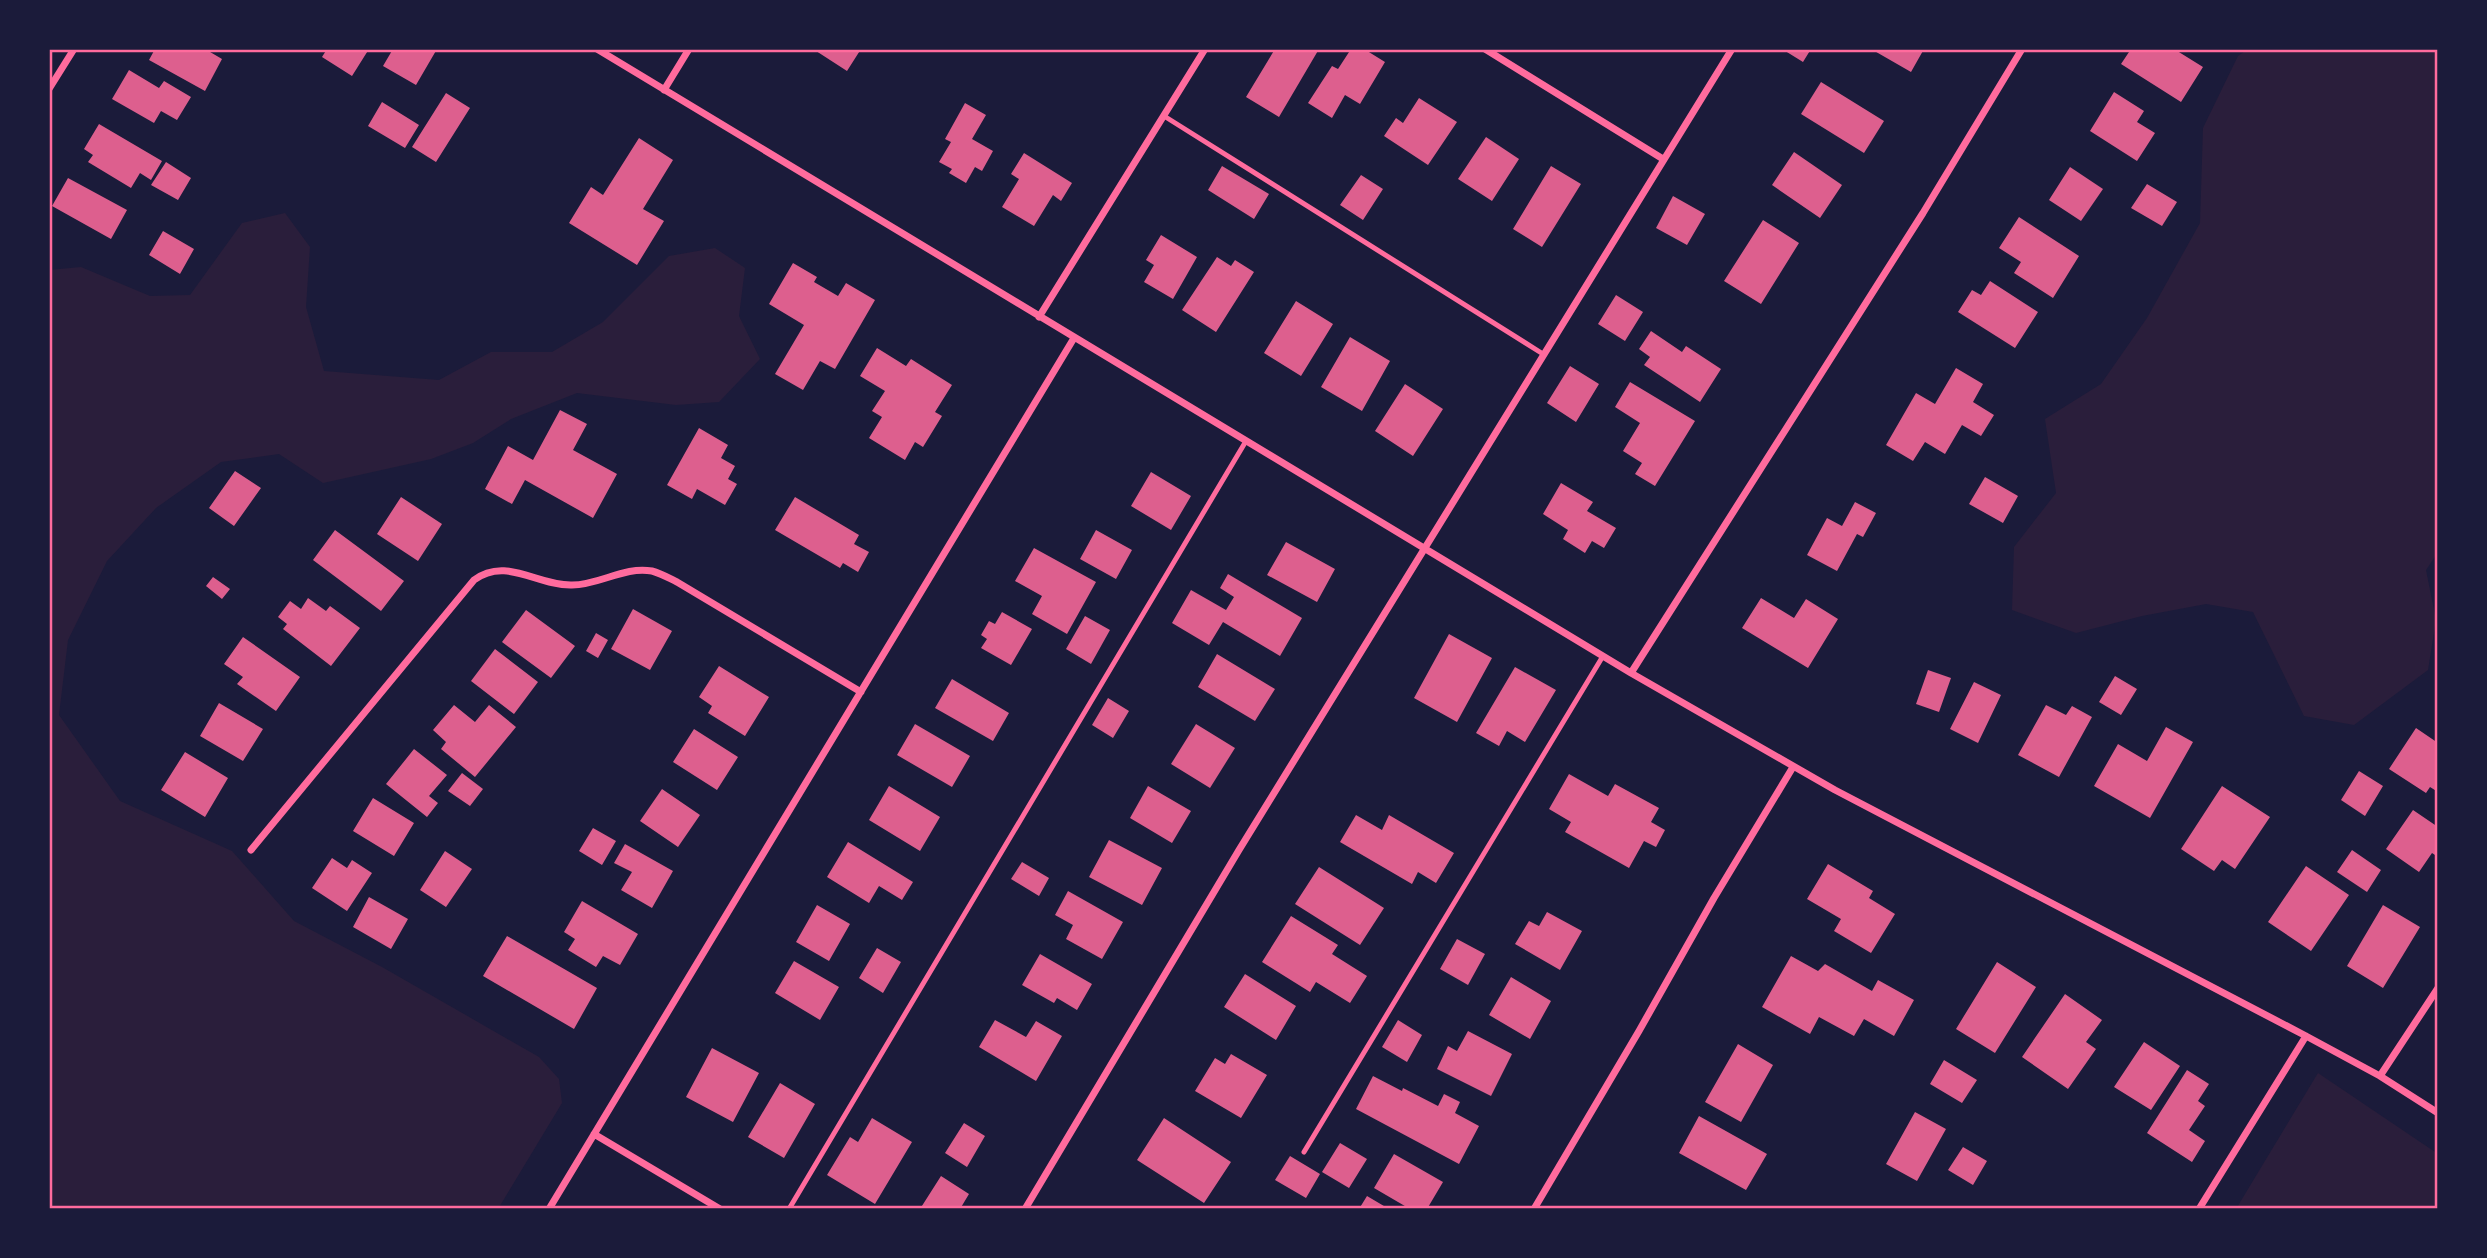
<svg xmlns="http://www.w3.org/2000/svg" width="2487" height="1258" font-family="'Source Serif 4',serif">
  <rect width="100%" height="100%" fill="#1b1b3a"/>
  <path fill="#2a1e3b" d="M2248,49H2438V552L2426,570L2436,620L2428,670L2354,725L2304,716L2253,612L2206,604L2142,616L2076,633L2012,610L2014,547L2056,493L2045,419L2101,384L2147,318L2200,223L2203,128L2238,56Z
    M285,213L310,247L306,307L324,371L439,380L491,352H552L603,322L669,256L715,248L745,268L739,316L760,359L719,402L676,405L577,393L511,419L473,443L431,459L323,483L279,454L221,462L156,508L107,561L68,640L59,715L120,801L232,851L294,921L382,967L539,1057L559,1079L562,1103L498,1209H49V270L81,267L150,296L190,295L242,223Z
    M2318,1073L2438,1154V1209H2236Z"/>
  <path fill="#dd5f8e" d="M155,49H205L222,59L205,91L149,60Z
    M327,49H369L352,76L322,57Z
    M393,49H437L416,85L383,66Z
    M813,49H861L847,71Z
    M1275,49H1319L1279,117L1246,97Z
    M1351,49H1364L1385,62L1360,104L1345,95L1332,118L1308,103L1332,66L1338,69Z
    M1782,49H1811L1803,62Z
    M1871,49H1924L1911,72Z
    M2131,49H2174L2203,67L2181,102L2121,64Z
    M129,70L159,88L164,81L191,97L177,120L161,111L154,123L112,99Z
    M1821,82L1884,121L1864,153L1801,114Z
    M2114,92L2144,111L2137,122L2155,133L2137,161L2090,131Z
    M446,93L470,108L436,162L412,147Z
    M1419,98L1457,122L1428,165L1384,136L1396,118L1403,123Z
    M382,102L419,125L405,148L368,126Z
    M965,103L986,115L972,139L993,151L982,171L975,167L966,183L949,173L952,169L939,162L951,142L945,139Z
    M99,124L162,161L151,180L140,173L131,188L88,162L93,155L84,149Z
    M1486,137L1519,159L1492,201L1458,179Z
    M639,138L673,160L643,209L664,221L637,265L569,223L591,187L603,195Z
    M1794,152L1842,185L1820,218L1772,185Z
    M1024,153L1072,183L1061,201L1053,195L1034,226L1002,207L1019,179L1011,174Z
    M166,162L191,178L178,200L151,185Z
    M1222,166L1269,194L1254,219L1208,190Z
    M1551,166L1581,184L1542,247L1513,229Z
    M2070,167L2103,189L2081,221L2049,200Z
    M1361,175L1383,189L1363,220L1340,205Z
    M68,178L127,210L111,239L52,206Z
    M2147,184L2177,202L2162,226L2131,208Z
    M1673,196L1705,214L1687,245L1656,228Z
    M2019,217L2079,256L2053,298L2014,273L2021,262L1999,248Z
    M1763,220L1799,243L1761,304L1724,281Z
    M163,231L194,249L180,274L149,255Z
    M1161,235L1197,257L1173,299L1144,282L1154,265L1146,260Z
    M1217,257L1231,266L1235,260L1254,272L1216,332L1182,310Z
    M793,263L817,277L814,282L838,296L846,283L875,300L835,369L820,361L803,390L775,374L804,325L769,304Z
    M1990,281L2038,312L2015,348L1958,312L1972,290L1981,295Z
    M1616,295L1643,312L1625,341L1598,324Z
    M1296,301L1333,324L1301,376L1264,353Z
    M1651,331L1682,352L1686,346L1721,369L1700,402L1644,365L1650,357L1639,349Z
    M1350,337L1390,361L1362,411L1321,387Z
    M877,348L906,366L911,359L952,385L935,412L942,416L923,447L915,442L905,460L869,438L882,417L872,411L885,391L860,376Z
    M1570,366L1599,384L1576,422L1547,403Z
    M1956,368L1983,384L1973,402L1994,415L1981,436L1962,425L1945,454L1925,442L1913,461L1886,445L1916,393L1935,404Z
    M1630,382L1695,421L1655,486L1635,474L1642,463L1623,451L1640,423L1615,407Z
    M1405,384L1443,409L1413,456L1375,431Z
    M560,410L587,424L573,450L617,474L593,518L525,480L512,504L485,489L508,446L533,460Z
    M699,428L728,445L721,458L735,466L728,479L737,484L725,505L697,489L692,499L667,485Z
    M235,471L261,488L234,526L209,508Z
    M1151,472L1191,496L1171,530L1131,506Z
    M1985,477L2018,496L2003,523L1969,504Z
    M1561,483L1593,502L1587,511L1616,528L1604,548L1592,541L1585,553L1563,539L1568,530L1543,514Z
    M401,497L442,524L418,561L377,534Z
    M795,497L859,535L854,544L869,552L858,572L843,563L840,568L775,530Z
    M1855,502L1876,513L1863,537L1857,534L1837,571L1807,555L1827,518L1842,526Z
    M335,530L404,581L381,611L313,560Z
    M1096,530L1132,550L1116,579L1080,559Z
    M1286,542L1335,569L1317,602L1267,575Z
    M1034,548L1096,582L1067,634L1032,614L1042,596L1015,581Z
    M1228,574L1302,618L1280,656L1223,622L1209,645L1172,623L1191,590L1226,610L1234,597L1220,588Z
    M213,577L230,589L222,599L206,586Z
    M308,598L326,611L330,606L360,628L331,666L283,629L287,624L278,617L290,601L301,609Z
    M1761,598L1794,618L1806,599L1838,619L1808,668L1742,628Z
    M633,609L672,631L650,670L611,649Z
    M526,610L575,646L551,678L502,642Z
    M1002,612L1032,629L1011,665L981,648L987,639L981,635L989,621L995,624Z
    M1085,616L1110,630L1091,664L1066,649Z
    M596,633L608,640L598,658L586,651Z
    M1449,634L1492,658L1457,722L1414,698Z
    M243,637L300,677L276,711L237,684L243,677L224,664Z
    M495,649L538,682L514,714L471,681Z
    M1217,654L1275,689L1255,721L1198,687Z
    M719,666L769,697L745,736L708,713L712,706L699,697Z
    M1515,667L1556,690L1525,742L1507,731L1499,746L1476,733Z
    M1928,670L1951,678L1939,712L1916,704Z
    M2115,676L2137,689L2121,715L2099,702Z
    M952,679L1009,713L993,741L935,708Z
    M1974,682L2001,695L1978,743L1950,729Z
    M1108,698L1129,711L1113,738L1092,725Z
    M219,703L263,729L243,761L200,736Z
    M454,705L475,722L489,705L516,727L475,777L441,749L446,742L433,730Z
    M2046,705L2066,715L2072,706L2092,717L2059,777L2018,755Z
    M915,724L970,756L952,787L897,755Z
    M1196,724L1235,748L1210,788L1171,764Z
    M2166,727L2193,742L2150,818L2094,786L2118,744L2147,761Z
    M2416,728L2438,743V792L2430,787L2426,793L2389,769Z
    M694,729L738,757L717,790L673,762Z
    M414,749L447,775L429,796L438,803L427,817L386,784Z
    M185,752L228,778L205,817L161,790Z
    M2359,771L2383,786L2365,816L2341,800Z
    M462,773L483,789L470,806L448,791Z
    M1569,774L1608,796L1615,784L1659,808L1651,822L1665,830L1656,847L1644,841L1629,868L1565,832L1571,822L1549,809Z
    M889,786L940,817L920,851L869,820Z
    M1148,786L1191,811L1172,843L1130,818Z
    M2222,786L2270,817L2235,869L2222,860L2214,871L2181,849Z
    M662,789L700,815L678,847L640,821Z
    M373,798L414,823L394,856L353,831Z
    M2413,810L2438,827V857L2432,853L2419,872L2386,849Z
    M1356,815L1382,830L1389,815L1454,853L1436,883L1418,872L1412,884L1340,842Z
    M593,828L616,841L602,865L579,851Z
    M1109,840L1162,868L1142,905L1089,877Z
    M848,842L913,882L902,900L879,886L869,903L827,877Z
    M625,844L673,871L652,908L621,890L632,872L614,863Z
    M2352,850L2381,870L2367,892L2337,872Z
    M445,851L472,869L446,907L420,890Z
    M332,858L347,868L352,860L372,873L347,911L312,888Z
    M1022,862L1049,878L1039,896L1011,879Z
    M1828,864L1873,891L1869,898L1895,914L1871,953L1834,931L1841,919L1807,899Z
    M2306,866L2349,895L2311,951L2268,922Z
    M1319,867L1384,908L1360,945L1295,904Z
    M1068,891L1123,922L1102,959L1066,939L1073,925L1055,915Z
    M369,897L408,919L391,949L353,927Z
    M582,901L638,934L620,965L603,956L596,967L568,950L575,939L564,932Z
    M817,905L850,924L829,961L796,942Z
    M2383,905L2420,927L2383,988L2347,966Z
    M1547,912L1582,931L1560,970L1515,944L1529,921L1539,926Z
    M1291,916L1338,945L1332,954L1367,976L1350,1003L1316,982L1310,992L1262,962Z
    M507,936L597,988L574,1029L483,976Z
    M1457,939L1485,954L1468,985L1440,969Z
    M877,948L901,962L883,993L859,978Z
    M1040,954L1092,984L1077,1010L1057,998L1054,1003L1022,985Z
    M1791,956L1818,971L1825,964L1872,991L1878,980L1914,1000L1894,1036L1864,1019L1854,1036L1819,1017L1810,1034L1762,1007Z
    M794,961L839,987L820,1020L775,993Z
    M1997,962L2036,987L1995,1053L1956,1029Z
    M1245,974L1296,1006L1276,1040L1224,1007Z
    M1511,977L1551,1001L1530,1039L1489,1015Z
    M2065,994L2102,1020L2086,1042L2096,1049L2068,1089L2022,1057Z
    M995,1020L1026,1037L1036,1021L1062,1036L1036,1081L979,1047Z
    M1398,1020L1422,1035L1407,1062L1382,1047Z
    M1468,1031L1512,1054L1491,1096L1437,1069L1448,1046L1457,1051Z
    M2144,1042L2180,1066L2151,1110L2114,1087Z
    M1738,1044L1773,1065L1741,1122L1705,1102Z
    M712,1048L759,1073L733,1122L686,1097Z
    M1231,1054L1267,1075L1241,1118L1195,1091L1215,1058L1225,1064Z
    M1944,1060L1977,1080L1962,1103L1930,1084Z
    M2187,1070L2209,1084L2198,1101L2205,1106L2189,1130L2205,1141L2192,1162L2147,1133Z
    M1373,1076L1402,1091L1403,1088L1438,1106L1444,1094L1460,1102L1455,1113L1479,1126L1459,1164L1356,1109Z
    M780,1083L815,1104L784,1158L748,1137Z
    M1915,1112L1946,1129L1917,1181L1886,1164Z
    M1699,1116L1767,1154L1746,1190L1679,1153Z
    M872,1118L912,1142L875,1204L827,1175L850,1137L858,1142Z
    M1164,1118L1231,1162L1204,1203L1137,1160Z
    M964,1123L985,1136L967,1167L945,1153Z
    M1340,1143L1367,1159L1349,1188L1322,1172Z
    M1963,1147L1987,1161L1973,1185L1948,1170Z
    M1394,1154L1443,1182L1427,1209H1410L1374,1188Z
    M1290,1156L1320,1174L1306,1198L1275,1180Z
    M941,1176L969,1194L960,1209H920Z
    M1367,1196L1389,1209H1359Z"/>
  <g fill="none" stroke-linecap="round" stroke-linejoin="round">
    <path stroke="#ff6b9d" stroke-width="5" d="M1164,116L1543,354
      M1304,1152L1603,656
      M789,1209L1246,441"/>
    <path stroke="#ff6b9d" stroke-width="7" d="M597,49L1631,673L1835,790L2306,1036L2380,1076L2438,1113
      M1485,49L1663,159
      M49,89L74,49
      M664,90L689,49
      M1039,317L1205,49
      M1631,673L1923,213L2022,49
      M251,850L474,580C506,556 537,586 572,585C600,585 624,566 652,571C660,573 669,578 677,582L861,692
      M2380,1076L2438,988
      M594,1134L720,1209
      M549,1209L1074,338
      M1025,1209L1239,850L1732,49
      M1534,1209L1639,1031L1714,898L1793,767
      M2199,1209L2306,1036"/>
  </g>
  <rect width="2487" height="1258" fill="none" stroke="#1b1b3a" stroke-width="102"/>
  <rect x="51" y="51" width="2385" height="1156" fill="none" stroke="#ff6b9d" stroke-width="2.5"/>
</svg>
